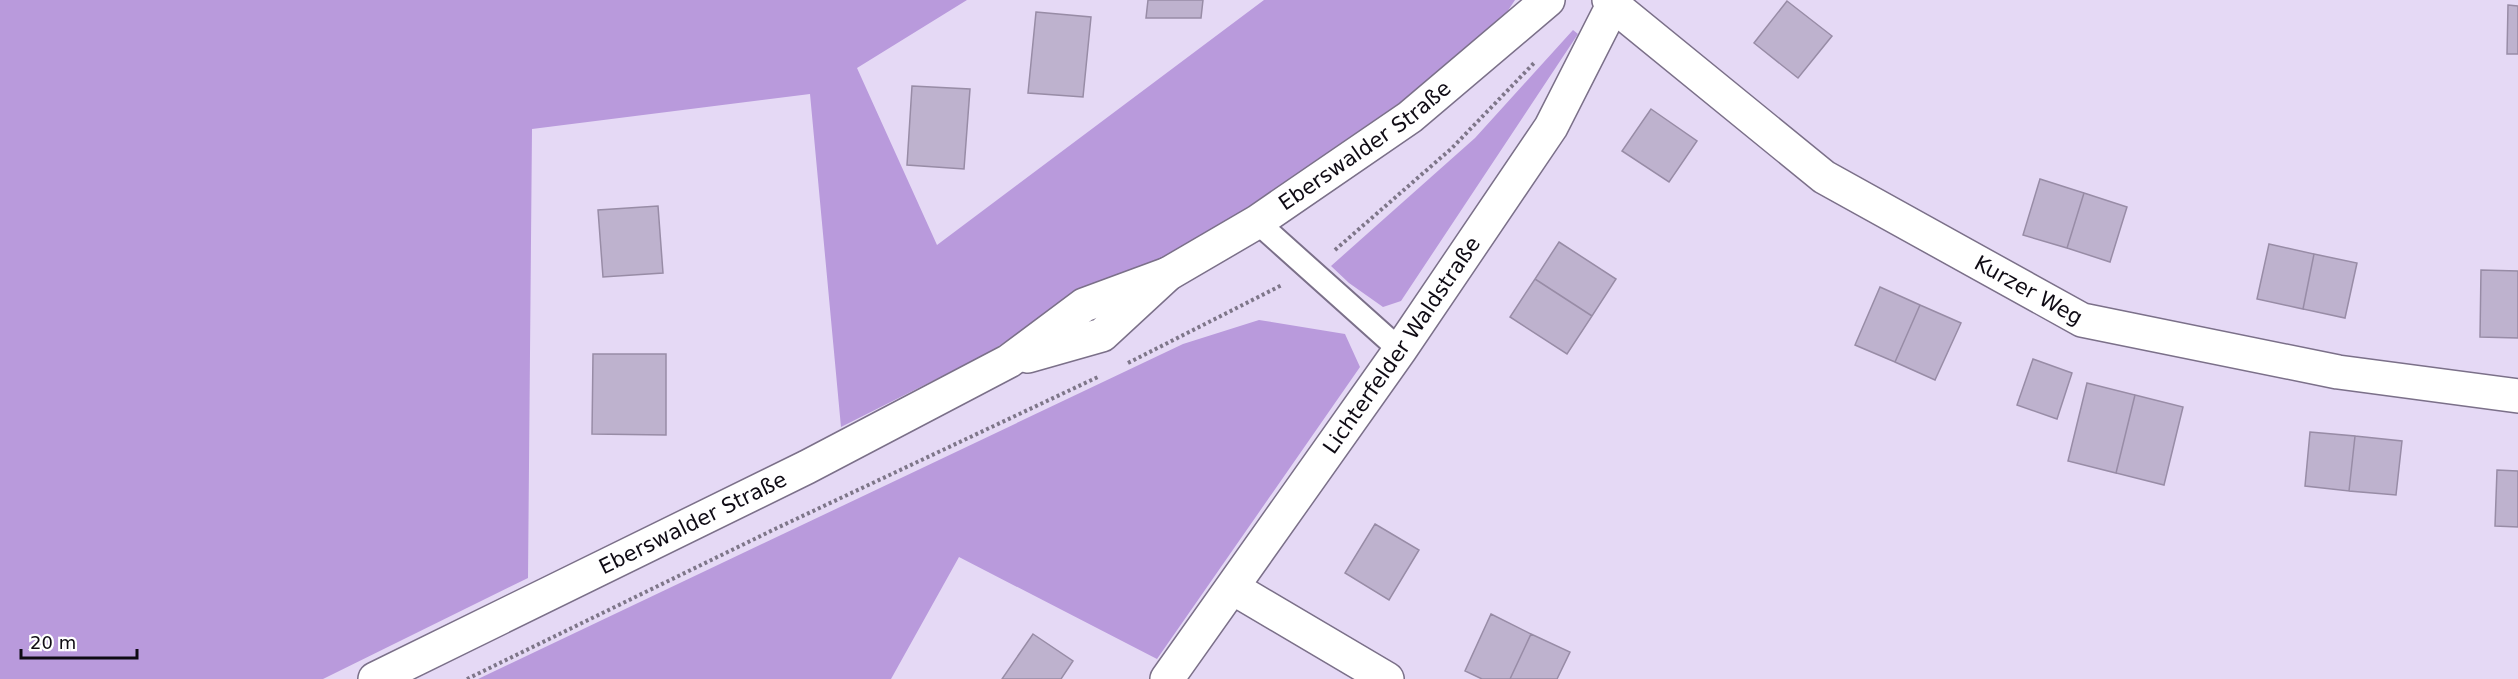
<svg xmlns="http://www.w3.org/2000/svg" width="2518" height="679" font-family="'DejaVu Sans',sans-serif">
  <rect width="100%" height="100%" fill="#e5d9f5"/>
  <path fill="#b99adc" d="M0,0H967L857,68L937,245L1264,0H1515L1503,18L1440,75L1216,229L1149,270L1065,301L990,352L841,427L810,94L532,129L528,578L323,679H0Z
    M1573,30L1578,34L1401,301L1383,307L1349,283L1331,266L1475,138Z
    M1259,320L1345,334L1360,367L1157,659L959,557L891,679H478L1183,344Z"/>
  <path fill="#beb2ce" stroke="#988ca6" stroke-width="1.5" d="M1148,0H1203L1201,18H1146Z
    M1787,1L1832,36L1798,78L1754,43Z
    M2508,5L2518,6V54H2507Z
    M1036,12L1091,17L1083,97L1028,93Z
    M912,86L970,89L964,169L907,165Z
    M1651,109L1697,141L1669,182L1622,151Z
    M2040,179L2084,193L2067,248L2023,235Z
    M2084,193L2127,207L2110,262L2067,248Z
    M658,206L663,273L603,277L598,210Z
    M1559,242L1616,279L1592,316L1535,279Z
    M2269,244L2314,254L2303,309L2257,299Z
    M2314,254L2357,263L2345,318L2303,309Z
    M2481,270L2518,271V338L2480,337Z
    M1535,279L1592,316L1567,354L1510,317Z
    M1880,287L1920,305L1895,362L1855,345Z
    M1920,305L1961,323L1935,380L1895,362Z
    M593,354H666V435L592,434Z
    M2033,359L2072,373L2057,419L2017,405Z
    M2087,383L2135,395L2116,473L2068,461Z
    M2135,395L2183,407L2164,485L2116,473Z
    M2310,432L2355,436L2349,491L2305,486Z
    M2355,436L2402,441L2396,495L2349,491Z
    M2497,470L2518,471V527L2495,526Z
    M1375,524L1419,550L1389,600L1345,573Z
    M1491,614L1531,634L1510,679H1482L1465,671Z
    M1033,634L1073,661L1061,679H1002Z
    M1531,634L1570,652L1557,679H1510Z"/>
  <g fill="none" stroke-linecap="round" stroke-linejoin="round">
    <defs>
      <path id="service" d="M1257,222L1400,350"/>
      <g id="minor">
        <path id="s1" d="M1613,5L1824,177L2082,320L2338,372L2518,396"/>
        <path d="M1233,588L1387,679"/>
        <path id="s2" d="M1167,679L1400,350L1551,127L1613,5L1609,0"/>
      </g>
      <g id="secondary">
        <path id="s3" d="M1028,356L1102,335L1168,274L1257,222L1410,117L1548,0"/>
        <path id="s4" d="M375,679L807,467L1009,361L1084,305L1168,274"/>
      </g>
    </defs>
    <use href="#service" stroke="#7b7089" stroke-width="26"/>
    <use href="#minor" stroke="#7b7089" stroke-width="36"/>
    <use href="#secondary" stroke="#7b7089" stroke-width="36"/>
    <path stroke="#7e7689" stroke-width="4" stroke-dasharray="3 3" stroke-linecap="butt" d="M1335,250L1452,148L1535,62
      M1128,363L1282,285
      M467,679L777,528L1100,376"/>
    <use href="#service" stroke="#fff" stroke-width="22"/>
    <use href="#minor" stroke="#fff" stroke-width="33"/>
    <use href="#secondary" stroke="#fff" stroke-width="33"/>
  </g>
  <g text-anchor="middle" dominant-baseline="central" stroke-width="6" stroke-linejoin="round" paint-order="stroke">
    <g font-size="21" fill="#0f0b14" stroke="#fff">
      <text stroke="none"><textPath href="#s3" startOffset="402">Eberswalder Straße</textPath></text>
      <text stroke="none"><textPath href="#s1" startOffset="506">Kurzer Weg</textPath></text>
      <text stroke="none"><textPath href="#s2" startOffset="408">Lichterfelder Waldstraße</textPath></text>
      <text stroke="none"><textPath href="#s4" startOffset="354">Eberswalder Straße</textPath></text>
    </g>
  </g>
  <path d="M21 649v9h116v-9" fill="none" stroke="#0f0b14" stroke-width="3"/>
  <text x="30" y="649" font-size="18" fill="#0f0b14" stroke="#ffffff" stroke-width="4.5" paint-order="stroke">20 m</text>
</svg>
